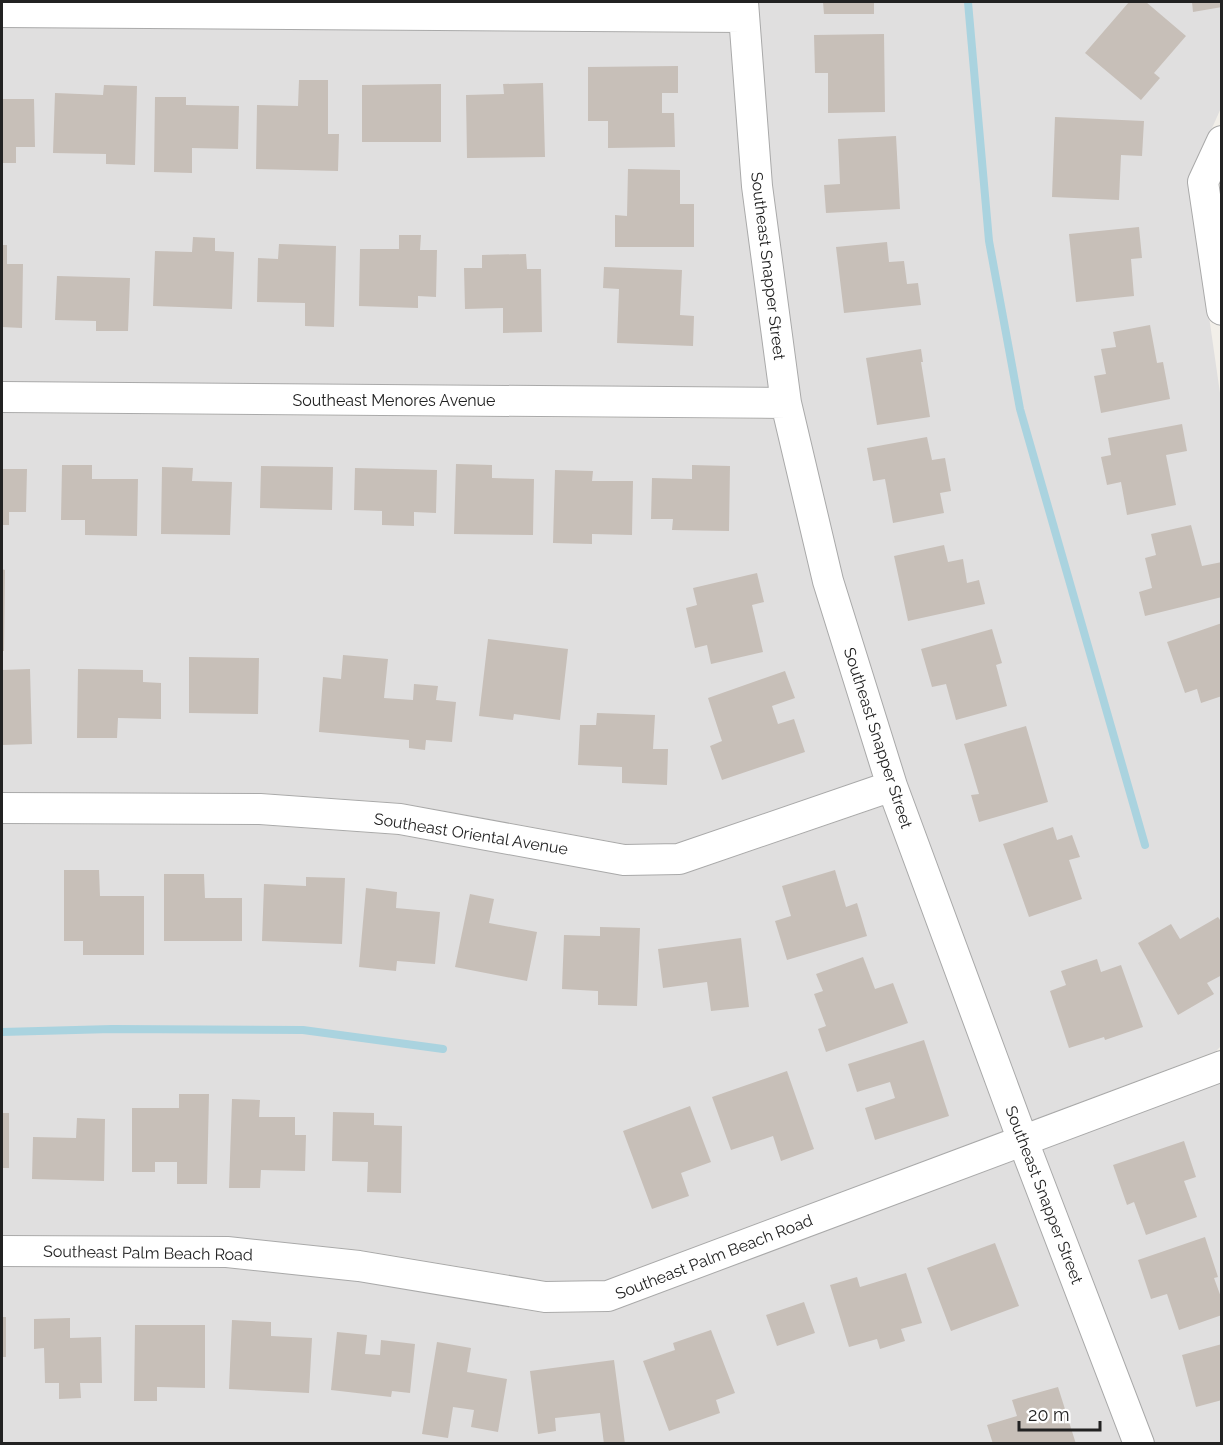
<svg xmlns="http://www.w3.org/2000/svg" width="1223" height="1445" font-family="Raleway,sans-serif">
  <rect width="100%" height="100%" fill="#f2efe9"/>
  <path fill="#e0dfdf" d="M757,2H1221V108L1191,175L1190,184L1222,407L1221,1046L1216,1051L1031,1121L905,781L842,577L800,401V388H798L771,184Z
    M2,27L730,33L743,188L770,387L2,382Z
    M2,413L775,419L874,776L677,844H625L401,803L260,793H2Z
    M883,806L1004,1131L606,1281H546L361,1250L228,1237L2,1235V824L260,825L399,835L624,875L683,874Z
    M1221,1082V1443H1154L1042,1150Z
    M1015,1160L1124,1444H2V1266L227,1268L357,1281L543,1313L609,1312Z"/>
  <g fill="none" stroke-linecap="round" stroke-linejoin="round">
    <path stroke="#aad3df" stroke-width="8" d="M968,2L989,241L1020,409L1145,845
      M2,1032L112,1029L303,1030L443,1049"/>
  </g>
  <path fill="#c7bfb8" d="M823,2H874V14H824Z
    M1129,2H1146L1186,36L1154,73L1160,78L1141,100L1085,53Z
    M1192,2H1222V7L1193,12Z
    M884,34L885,112L828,113V73H815L814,35Z
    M678,66V93H662V113H674L675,147L608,148V121H588V67Z
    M299,80H328V134H339L338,171L256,169L257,105L298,106Z
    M543,83L545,157L467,158L466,95L504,94L503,84Z
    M441,84V142H362V85Z
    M104,85L137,86L135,165L106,164V154L53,153L55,93L103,95Z
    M155,97H186V105L239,106L238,149L192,148V173L154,172Z
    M2,99H34L35,147H16V163H2Z
    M1055,117L1144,121L1142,156L1121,155L1119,200L1052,197Z
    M896,136L900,209L826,213L824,185L840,184L838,139Z
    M628,169L680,170V204H694V247H615V215L627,216Z
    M1139,227L1142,258L1131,259L1134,296L1076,302L1069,234Z
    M399,235H421L420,250H437L436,297L418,296V308L359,306L360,249H399Z
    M193,237L215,238V251L234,252L232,309L153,306L155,251L192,252Z
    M887,242L889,262L904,261L907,284L918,283L921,305L844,313L836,247Z
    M279,244L336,246L334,327L305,326V303L257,302L258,258L278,259Z
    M2,245H7V264H23L22,328L2,327Z
    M526,254L527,269H541L542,332L503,333V308L465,309L464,268H482V255Z
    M604,267L682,270L680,315L694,316L693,346L617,343L619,289L603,288Z
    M57,276L130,278L128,331H96V321L55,320Z
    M1150,325L1157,363L1163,362L1170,399L1101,413L1094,376L1106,374L1101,349L1116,347L1113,332Z
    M921,349L923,362H921L930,417L877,425L866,358Z
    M1182,424L1187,451L1166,455L1176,505L1127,515L1121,482L1107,485L1101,457L1111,455L1108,438Z
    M927,437L932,460L945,458L951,491L940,493L944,513L893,523L885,479L873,481L867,448Z
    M456,464L492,465V478L534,479L533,535L454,534Z
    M62,465H92V479H138L137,536L85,535V520H61Z
    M692,465L730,466L729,531L672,530L673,519H651L652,478L692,479Z
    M261,466L333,467L332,510L260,508Z
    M162,467L193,468L192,481L232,482L230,535L161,534Z
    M355,468L437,470L436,513L414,512V526L382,525V511L354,510Z
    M2,469H27L26,512H9V525H2Z
    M555,470L593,471L592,481H633L632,535L592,534V544L553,543Z
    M1191,525L1202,566L1222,562V597L1145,616L1139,592L1152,588L1145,558L1156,555L1151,534Z
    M944,545L948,562L963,559L967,583L979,580L985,604L908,621L894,556Z
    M2,569L5,570L4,651H2Z
    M757,573L764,602L752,605L763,652L711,664L707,645L695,648L686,608L697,605L693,588Z
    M1222,623V696L1201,703L1197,689L1185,693L1167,642Z
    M992,629L1002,663L996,665L1007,706L956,720L946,684L932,687L921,649Z
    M488,639L568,649L560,720L514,714L513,720L479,716Z
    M343,655L388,659L384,698L413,700L414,684L438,686L436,700L456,702L452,742L426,740L425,750L409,748V740L319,732L323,677L341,679Z
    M189,657L259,658L258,714L189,713Z
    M30,669L32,744L2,745V670Z
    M78,669L143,670V682L161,683V719L118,718L117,738H77Z
    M785,671L795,698L772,706L778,724L794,719L805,752L722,780L710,746L722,741L708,698Z
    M597,713L655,715L653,749H668L667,785L622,783V767L578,765L580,725H596Z
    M1026,726L1048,802L979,822L971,795L979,794L964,744Z
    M1053,827L1057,840L1072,835L1080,857L1069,860L1082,899L1029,917L1003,844Z
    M64,870H99L100,896H144V955H83V941H64Z
    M835,870L846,907L857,903L867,936L787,960L775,921L791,916L782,886Z
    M164,874H204L205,898H242V941H164Z
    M306,877L345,878L342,944L262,941L264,884L306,886Z
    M366,888L397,892L396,908L440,912L435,964L397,961L396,971L359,967Z
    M470,894L494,899L489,923L537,932L527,981L455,967Z
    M1218,917L1222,923V975L1207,983L1214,994L1178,1015L1138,943L1171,924L1180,939Z
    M600,927L640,928L637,1006L598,1005V991L562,989L564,935L600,936Z
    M741,938L749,1007L711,1011L707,982L663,988L658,949Z
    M863,957L875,989L893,983L908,1023L826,1052L818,1029L826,1026L814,994L823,991L816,974Z
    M1097,959L1101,972L1121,965L1143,1027L1105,1040L1104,1037L1069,1048L1050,991L1066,985L1061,971Z
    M924,1040L949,1116L875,1140L865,1108L895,1098L890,1082L857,1092L848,1064Z
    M787,1071L814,1149L781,1161L773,1136L731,1150L712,1097Z
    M179,1094H209L207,1184H177V1162H155V1172H132V1108H179Z
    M232,1099L260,1100L259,1117H295V1135H306L305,1171L261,1170L260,1188H229Z
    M690,1106L711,1162L681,1173L689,1196L652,1209L623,1131Z
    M333,1112L374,1113V1125L402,1126L401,1193L367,1192L368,1162L332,1161Z
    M2,1113H9V1168H2Z
    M77,1118L105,1119L104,1181L32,1179L33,1137L76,1138Z
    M1184,1141L1196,1177L1184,1181L1197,1217L1146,1235L1134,1202L1127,1205L1113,1165Z
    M1205,1237L1218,1277L1214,1278L1222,1300V1315L1179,1330L1167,1294L1151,1299L1138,1260Z
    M995,1243L1019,1306L951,1331L927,1268Z
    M906,1273L922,1323L901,1329L905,1341L880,1349L877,1339L849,1347L830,1285L857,1277L860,1287Z
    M804,1302L815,1333L777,1346L766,1315Z
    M2,1317H6V1357H2Z
    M70,1318V1338L101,1337L102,1383H80L81,1398L59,1399V1383H45L44,1348L34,1349V1319Z
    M232,1320L271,1322V1336L312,1338L309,1393L229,1389Z
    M135,1325H205V1388L157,1387V1401H134Z
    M711,1330L735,1393L716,1400L720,1413L669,1431L643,1361L675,1350L673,1343Z
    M337,1332L367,1335L365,1354L380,1355L381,1340L415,1344L410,1393L392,1391L391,1397L331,1390Z
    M437,1342L471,1348L467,1372L507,1379L498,1432L471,1427L474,1410L453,1407L448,1438L422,1434Z
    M1222,1344V1400L1196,1407L1182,1355Z
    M614,1360L625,1444H604L600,1413L555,1418L556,1431L538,1434L530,1371Z
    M1058,1387L1076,1444H993L987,1425L1017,1416L1012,1400Z"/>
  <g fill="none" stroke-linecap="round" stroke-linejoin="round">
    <defs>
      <path id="street" d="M743,2L757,186L786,403L828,581L892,786L1023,1141L1139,1444
        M2,12L743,17
        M1222,141L1203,182L1222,310
        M2,397L786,403
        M2,808L260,809L400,819L624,860L679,859L892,786
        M2,1251L227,1252L359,1266L545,1297L608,1296L1222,1066"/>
    </defs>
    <use href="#street" stroke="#a9a9a9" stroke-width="32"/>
    <use href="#street" stroke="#fff" stroke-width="30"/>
  </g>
  <g text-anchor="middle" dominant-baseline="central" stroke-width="4.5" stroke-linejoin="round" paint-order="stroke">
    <g font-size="16" fill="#222" stroke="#fff">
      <text transform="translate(768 266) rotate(83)">Southeast Snapper Street</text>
      <text x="394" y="400">Southeast Menores Avenue</text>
      <text transform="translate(878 738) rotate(72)">Southeast Snapper Street</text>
      <text transform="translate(471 834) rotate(9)">Southeast Oriental Avenue</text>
      <text transform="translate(1044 1195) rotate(69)">Southeast Snapper Street</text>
      <text transform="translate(148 1253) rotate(1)">Southeast Palm Beach Road</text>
      <text transform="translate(714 1257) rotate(-21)">Southeast Palm Beach Road</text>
    </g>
  </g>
  <rect width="1223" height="1445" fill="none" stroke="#222222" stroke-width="6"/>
  <path d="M1019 1421v9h81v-9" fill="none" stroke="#222222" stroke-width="3"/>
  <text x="1028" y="1421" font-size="18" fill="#222222" stroke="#ffffff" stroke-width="4.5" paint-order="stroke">20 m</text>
</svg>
